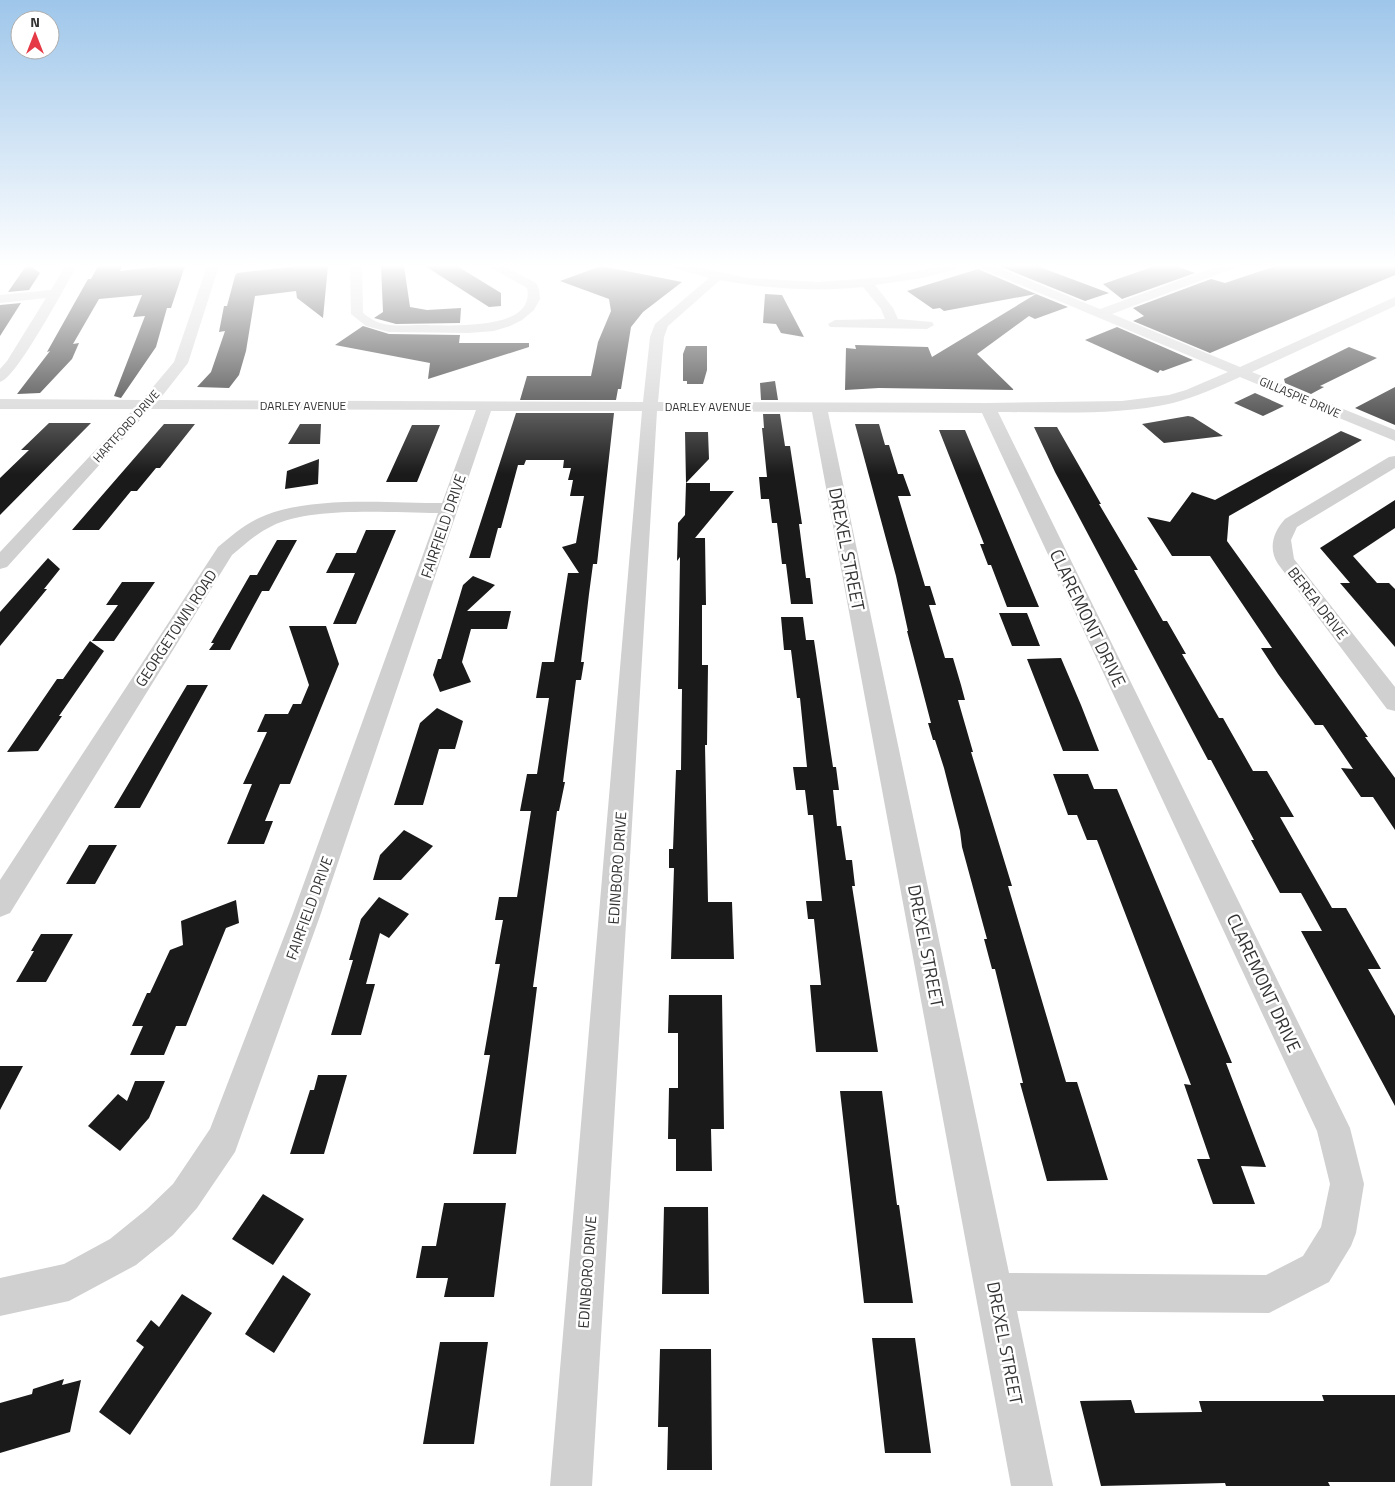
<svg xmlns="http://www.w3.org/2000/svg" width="1395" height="1486" font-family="'Titillium Web',sans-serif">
  <rect width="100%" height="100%" fill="#fff"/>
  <path fill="#1a1a1a" d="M26,266H30L40,273L29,290L8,292Z
    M98,266H122L120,271L162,266H185L171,308H167L156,347L121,398L114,396L145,316L133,317L142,295L99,299L73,344L79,343L72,359L40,393L17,394L50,351L47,352L88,279H91Z
    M298,266H328L323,318L297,298L296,291L255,296L246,351L239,375L229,388L197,387L211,372L225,331L219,332L224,306H227L235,276L237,273Z
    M381,266H404L410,307L427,310L461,308L460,323L396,324L374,318L383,312Z
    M425,266H457L501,293V306L489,307Z
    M601,266L682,282L643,312L631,327L621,389H618L616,400H520L527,376H591L598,342L611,311L609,299L560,281Z
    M999,266H1037L1109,293L1085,301Z
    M1155,266H1176L1195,273L1122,299L1103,284Z
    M1276,266H1395V275L1210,353L1133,321L1144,316L1133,308L1211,279L1225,283Z
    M978,269L1036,294L944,311L940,308L933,309L907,291Z
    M765,294L782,295L804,337L781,333L776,324L763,323Z
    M1036,294L1068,307L1035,319L1029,316L977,354L1014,390L879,388L845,390L846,348L856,349L855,345L928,347L932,357Z
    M21,303L0,336V305Z
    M363,326L389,334L460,335L459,343H529V347L428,379L430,363L335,345Z
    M1117,327L1193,360L1163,371L1160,370L1158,373L1085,340Z
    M686,346H707V370L703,384H687V381H683V354Z
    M1349,347L1377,358L1320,386L1324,387L1311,394L1285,383L1284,379Z
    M775,381L778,400H761L760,383Z
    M1395,387V425L1355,408Z
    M1255,393L1284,406L1263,416L1234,403Z
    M516,413H614L597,564H593L589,594L581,662H584L581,680H576L564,774L563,782H565L559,811H557L533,987H537L516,1154H473L490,1055H484L500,964H495L503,920H495L499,897H517L531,811H520L527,774H537L549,698H536L542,662H554L568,573H579L562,547L576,543L584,496H570L573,480H568L571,468H563L564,460H526L524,465H518L501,528H498L490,558H469Z
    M763,414H780L785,446H790L802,524H799L806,578H810L813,604H791L786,564H782L777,523H772L769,499H761L759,477H767L762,428H764Z
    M1188,416L1193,417L1223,436L1164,443L1142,424Z
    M49,423H91L0,515V478L29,450H21Z
    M164,424H195L160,468H156L137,491H131L99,530H72Z
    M300,424H321L320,444H288Z
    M855,424H879L885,445H889L898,474H903L911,496H898L925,586H930L936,605H929L945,658H953L961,685L965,700H958L973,752H971L1012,886H1008L1066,1082H1077L1108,1180L1047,1181L1020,1083H1023L995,969H992L984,939H987L962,847L960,831L944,768L935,740H933L928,723H931L907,631H908L896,576Z
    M412,425H440L417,482H386Z
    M1034,427H1057L1101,504H1099L1138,570H1134L1163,621H1167L1186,654H1182L1219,718H1223L1253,771H1267L1294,817H1280L1332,908H1346L1381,969H1368L1395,1016V1106L1301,931H1322L1301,893H1280L1251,840H1254L1211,760H1208L1055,472Z
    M939,430H965L1039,607H1007L991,565H988L980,544H984Z
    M1341,431L1362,440L1229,516L1227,541L1368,737H1365L1395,778V830L1373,797H1361L1341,768L1353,769L1323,725H1315L1278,674L1261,648H1272L1210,556H1172L1147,517L1170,522L1192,492L1215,500Z
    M685,432H708L709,459L686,483Z
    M319,459L318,484L285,489L287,471Z
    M686,483H710V491H734L695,538H705L706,605H702V665H708L707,745H705L708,902H732L734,959H671L674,868H669V849H673L676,770H681L682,689H678L680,557L677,561L678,523L685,515Z
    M1395,500V528L1353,556L1377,583H1389L1395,589V647L1340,583H1350L1320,548Z
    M366,530H396L356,624H333L355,573H326L336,553H356Z
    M277,540H297L269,591H262L230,650H209L214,643H211L250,575H257Z
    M48,558L60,569L44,589H47L0,646V612Z
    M473,576L495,585L467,611H511L507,629H471L462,662L471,682L440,692L433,675L438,659H441L463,585Z
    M122,582H155L114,641H92L118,605H106Z
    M999,613H1027L1040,646H1012Z
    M781,617H803L806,640H814L833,767H836L839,790H833L837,826H841L846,860H852L855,886H852L878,1052H816L810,985H821L814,919H808L806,901H822L813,815H808L805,790H796L793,767H807L800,698H797L791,650H784Z
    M289,626H326L339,664L290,784H280L265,821H273L264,844H227L252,784H243L267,732H257L265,714H288L293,704H301L309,685Z
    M90,641L104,651L59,716H62L38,751L7,752L57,679H63Z
    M1061,658L1081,705L1099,751H1063L1027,659Z
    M187,685H208L140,808H114Z
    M437,708L463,721L455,749H439L423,805H394L420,723Z
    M1053,774H1088L1094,789H1117L1232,1063H1226L1266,1167L1241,1166L1255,1204H1213L1197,1159H1210L1184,1084L1191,1085L1097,840H1087L1077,815H1068Z
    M404,830L433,846L401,880H373L380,855Z
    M89,845H117L95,884H66Z
    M379,897L409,914L389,938L380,933L366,984H375L361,1035H331L353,960H349L361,919Z
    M236,900L239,923L226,928L186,1026H176L164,1055H130L143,1026H132L147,993H150L170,950L183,945L181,921Z
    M41,934H73L46,982H16L34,951H31Z
    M669,995H722L724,1129H711L712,1171H676V1139H668L669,1088H678V1033H668Z
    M0,1066H23L0,1110Z
    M318,1075H347L324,1154H290L310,1090H314Z
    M135,1081H165L149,1118L120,1151L88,1126L118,1094L127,1101Z
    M840,1091H882L897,1205H899L913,1303H864Z
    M263,1194L304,1219L273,1265L232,1239Z
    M444,1203H506L494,1297H444L448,1278H416L422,1246H436Z
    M664,1207H708L709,1294H662Z
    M283,1275L311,1294L274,1353L245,1334Z
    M182,1294L212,1313L130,1435L99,1412L144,1347L136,1341L151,1320L159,1327Z
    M872,1338H915L931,1453H885Z
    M440,1342H488L474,1444H423Z
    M660,1349H711L712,1470H667L668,1427H658Z
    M64,1379L62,1385L81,1380L70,1432L0,1453V1403L32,1394L33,1389Z
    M1322,1395H1395V1482H1328L1330,1486H1226L1225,1483L1101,1486L1080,1401L1131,1400L1135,1413L1202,1412L1199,1401H1324Z"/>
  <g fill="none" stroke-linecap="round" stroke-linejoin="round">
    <path fill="#d0d0d0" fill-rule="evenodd" d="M65,266H77C65,286 17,378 0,382V369L7,361L46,298L0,303V295L51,290Z
      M207,266H219L188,363L159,400L643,402L650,337L655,324L709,278L674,268L672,266H692L747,278L817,282L887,277L942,266H962L960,268L922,278L875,285L893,308L898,319L932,322L934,325L927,329L830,327L828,324L835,320L885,319L881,309L863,287C815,292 767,289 720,280L668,326L664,337L658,402L988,403L1122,401L1169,395L1186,390L1228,372L980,268L978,266H994L1100,309L1219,266H1236L1234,268L1112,314L1240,367L1395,297V306L1252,372L1395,430V441L1240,377C1218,387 1196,397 1173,403C1116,416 1055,412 998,412L1350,1128L1364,1184L1356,1233L1351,1246L1329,1282L1269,1313L1017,1311L1053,1486H1011L812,412L657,411L592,1486H550L642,411H491L320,916L235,1152L197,1208L173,1235L136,1265L69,1301L0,1316V1278L64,1264L110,1239L147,1209L173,1184L210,1129L292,916L438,513C392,513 312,506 272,526C257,533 245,544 232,555L10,913L0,917V880L218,547C231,536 244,525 259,518C307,495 389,503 442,503L476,410L150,409L7,567L0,569V552L134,409H0V399L142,400L174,362ZM828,412L982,413L1317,1131L1330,1184L1321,1227L1303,1256L1266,1275L1009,1273Z
      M350,266H362L363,313C368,317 374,321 380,323C393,327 409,325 423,325C447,325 537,332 527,288L488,266H503L536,283L539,289L540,299L534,310L522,320L510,326L494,331L468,333L389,332L366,326L351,314Z
      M1395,456V468L1297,527L1291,540L1294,559L1395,687V711L1387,709L1278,564C1268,549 1273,532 1285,519L1389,457Z"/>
  </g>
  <linearGradient id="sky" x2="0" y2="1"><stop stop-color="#9ec6ea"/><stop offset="0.56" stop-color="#fff"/><stop offset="1" stop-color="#fff" stop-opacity="0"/></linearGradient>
  <rect width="1395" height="474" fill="url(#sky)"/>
  <g text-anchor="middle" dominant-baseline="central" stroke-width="5" stroke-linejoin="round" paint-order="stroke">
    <g font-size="12" fill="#333" stroke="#fff">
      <text transform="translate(1300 397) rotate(23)">GILLASPIE DRIVE</text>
      <text x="303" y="405">DARLEY AVENUE</text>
      <text x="708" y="406">DARLEY AVENUE</text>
      <text transform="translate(126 426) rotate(-48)">HARTFORD DRIVE</text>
    </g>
    <g font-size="15" fill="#333" stroke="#fff">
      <text transform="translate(443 526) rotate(-71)">FAIRFIELD DRIVE</text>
      <text transform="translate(1318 603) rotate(52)">BEREA DRIVE</text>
      <text transform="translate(176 628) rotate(-57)">GEORGETOWN ROAD</text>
      <text transform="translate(617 868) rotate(-86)">EDINBORO DRIVE</text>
      <text transform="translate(309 908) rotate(-70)">FAIRFIELD DRIVE</text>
      <text transform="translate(587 1272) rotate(-86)">EDINBORO DRIVE</text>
    </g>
    <g font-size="18" fill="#333" stroke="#fff">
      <text transform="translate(847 549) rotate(79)">DREXEL STREET</text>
      <text transform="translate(1088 618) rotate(64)">CLAREMONT DRIVE</text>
      <text transform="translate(926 946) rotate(79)">DREXEL STREET</text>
      <text transform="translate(1264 983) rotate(65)">CLAREMONT DRIVE</text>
      <text transform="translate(1005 1343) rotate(79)">DREXEL STREET</text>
    </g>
  </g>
  <g transform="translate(35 35)"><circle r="24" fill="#ffffff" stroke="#adadad"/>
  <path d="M0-4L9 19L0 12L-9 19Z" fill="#e63946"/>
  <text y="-8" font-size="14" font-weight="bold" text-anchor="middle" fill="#333333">N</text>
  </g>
</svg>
